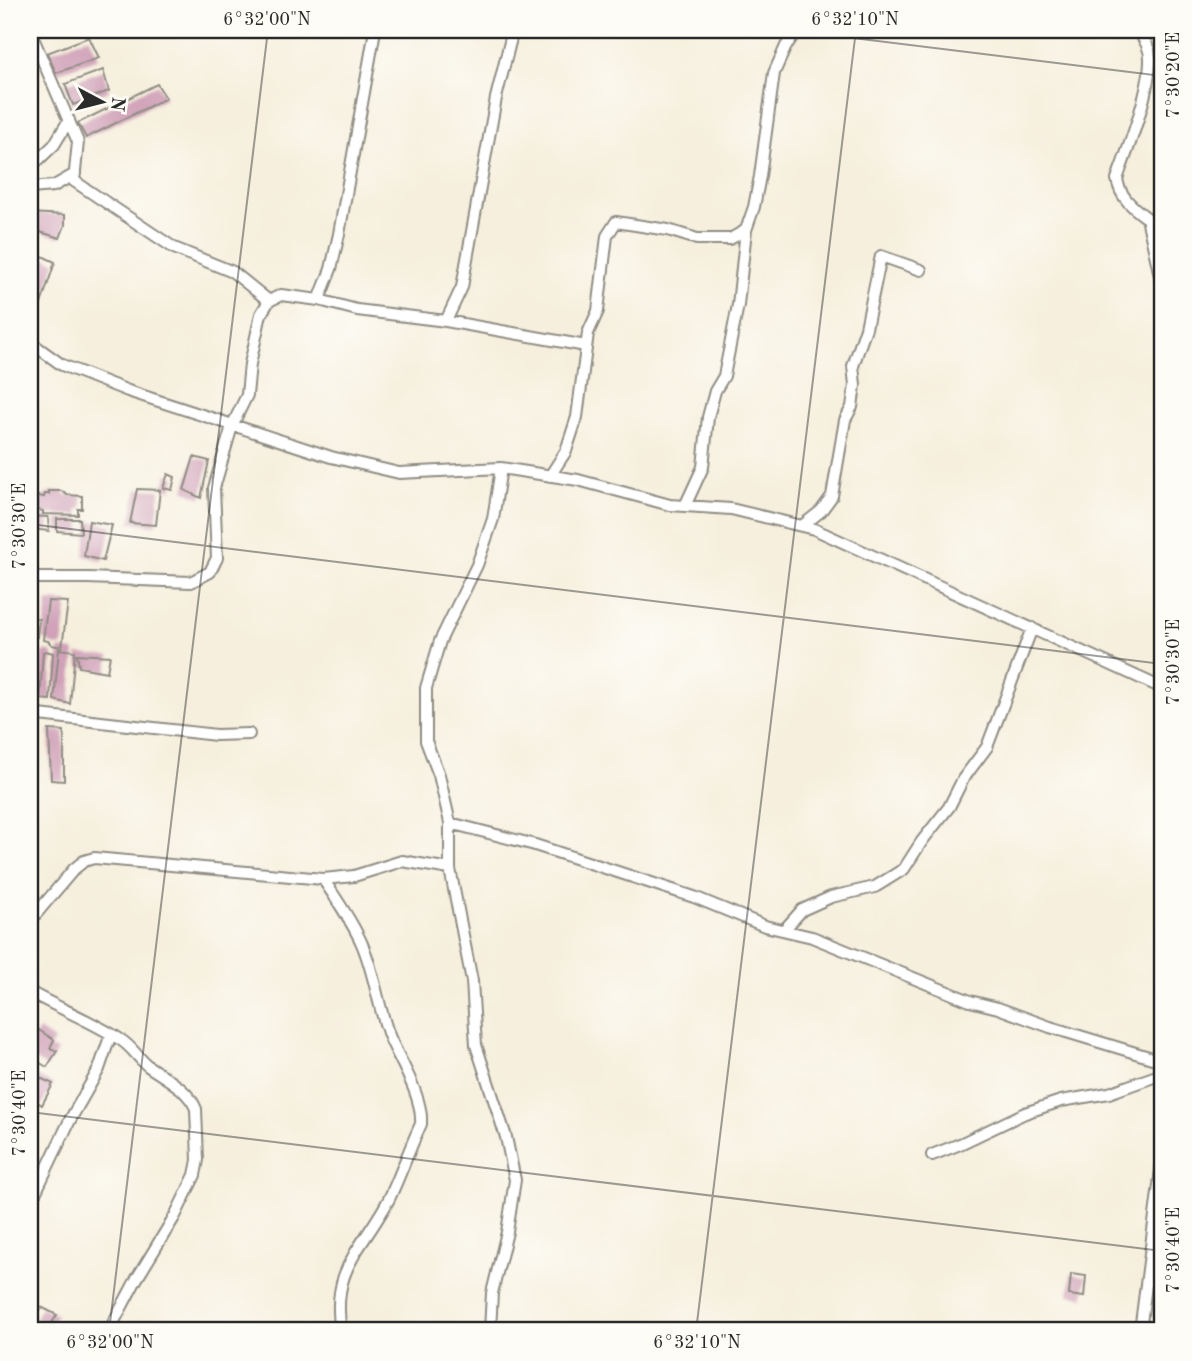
<svg xmlns="http://www.w3.org/2000/svg" width="1192" height="1361" font-family="'Old Standard TT',serif">
  <rect width="100%" height="100%" fill="#fdfcf7"/>
  <filter id="ink" filterUnits="userSpaceOnUse"><feTurbulence type="fractalNoise" baseFrequency=".0143" numOctaves="2"/><feDisplacementMap in="SourceGraphic" scale="14" xChannelSelector="R" yChannelSelector="G"/><feConvolveMatrix kernelMatrix="1 2 1 2 8 2 1 2 1" color-interpolation-filters="sRGB"/></filter>
  <filter id="wash" filterUnits="userSpaceOnUse"><feTurbulence type="fractalNoise" baseFrequency=".00686" numOctaves="4" result="noise"/><feDisplacementMap in="SourceGraphic" scale="28" xChannelSelector="R" yChannelSelector="G"/><feGaussianBlur stdDeviation="1.57" result="paint"/><feColorMatrix in="noise" values="0 0 0 0 0 0 0 0 0 0 0 0 0 0 0 0 0 1.4 0 .05"/><feComposite in="paint" operator="in"/></filter>
  <g filter="url(#wash)">
    <rect width="100%" height="100%" fill="#f6efdd"/>
    <g id="blocks">
      <path fill="#d0a1b8" d="M89,37L99,58L56,73L47,53Z
        M103,70L109,91L73,105L65,84Z
        M157,84L166,98L86,138L78,123Z
        M30,213L65,215V225L60,238L30,229Z
        M38,254L55,262L40,307L30,305V273Z
        M194,457L209,461L201,498L184,490Z
        M168,474L175,477L172,490L163,488Z
        M137,489L160,490L156,525L130,523Z
        M49,491H62L67,495L82,496V509H78V515L43,514V511L38,510V496L44,497L45,494H49Z
        M30,516L48,517L49,531L30,529Z
        M57,519H80L81,533L57,531Z
        M89,521L112,525L103,561L84,556Z
        M48,601L68,602L62,647L52,645L48,641L43,640Z
        M30,618L39,619L37,637L30,635Z
        M59,649L75,651L70,704L54,700Z
        M46,651L53,653L50,700L40,699L43,652Z
        M77,654L110,656L107,672L79,667Z
        M49,730L64,731V781L51,780Z
        M39,1030L54,1040L50,1048L57,1051L47,1067L30,1057V1045Z
        M38,1077L53,1084L42,1105L30,1097Z
        M1071,1274L1086,1276L1084,1297L1069,1295Z
        M41,1307L57,1315L47,1331H34L30,1327Z"/>
    </g>
  </g>
  <g filter="url(#ink)">
    <use href="#blocks" fill-opacity="0" stroke="#908d84" stroke-width="2"/>
    <g fill="none" stroke-linecap="round" stroke-linejoin="round">
      <defs>
        <path id="street" d="M1137,30C1143,37 1150,48 1150,58C1151,89 1128,149 1117,179C1120,197 1132,207 1147,218L1162,285
          M30,31L78,142L74,181L174,248L233,272L269,301
          M30,168L54,145L69,120
          M30,188L54,186L75,174
          M319,300L331,269L339,234L375,30
          M446,321L462,287L496,98L513,30
          M30,342L62,365L128,391L331,457L399,473L501,468L578,480L670,505L731,509L814,529L1162,688
          M550,476L566,451L577,417L588,333L598,311L607,236L616,222L668,230L697,239H730L746,230L754,207L760,176L774,73L786,46L797,30
          M685,506L703,467L708,417L715,391L724,376L738,305L746,230
          M802,526L821,511L832,496L845,420L852,407L855,385L853,366L866,328L881,256L921,270
          M30,578H88L191,582L210,572L217,558L214,488L232,426L247,395L250,364L261,314L269,301L281,295L319,300L357,310L446,321L586,346
          M30,714L216,735L249,734
          M450,823L535,845L694,897L765,926L812,937L970,1001L998,1008L1050,1027L1162,1061
          M323,879C337,900 352,921 362,944C375,974 378,1008 390,1038C401,1063 423,1097 421,1124C409,1149 401,1174 389,1199C363,1249 330,1268 341,1331
          M30,921L74,869L84,861L94,858L323,879L354,876L402,861L450,869
          M784,930L802,910L831,897L875,887L904,869L922,841L949,807L963,779L987,747L1032,628
          M30,992C60,1009 92,1021 121,1040C132,1047 138,1058 148,1066C165,1078 188,1089 196,1109L198,1160L195,1175L175,1216L136,1280L109,1331
          M932,1155L960,1144L1025,1113L1061,1101L1109,1093L1162,1074
          M30,1204L70,1120L99,1069L111,1034
          M490,1331L492,1293L507,1232L515,1180L506,1137L476,1045L472,981L450,869V823L439,775L426,741V688L440,641L477,565L493,519L501,468
          M1140,1331L1162,1162"/>
      </defs>
      <use href="#street" stroke="#908d84" stroke-width="14"/>
      <use href="#street" stroke="#fff" stroke-width="10"/>
    </g>
  </g>
  <path fill="none" stroke="#2b2b2b" stroke-width="2" stroke-opacity="0.45" d="M788,30L1162,76M30,524L1162,664M30,1112L1162,1251M109,1331L268,30M696,1331L856,30"/>
  <rect width="1192" height="1361" fill="none" stroke="#fdfcf7" stroke-width="77"/>
  <g transform="translate(102 102) rotate(97)" stroke="#fdfcf7" stroke-width="5" paint-order="stroke">
  <path d="M0-5L12 26L0 18L-12 26Z" fill="#2b2b2b"/>
  <text y="-10" font-size="19" font-weight="bold" text-anchor="middle" fill="#2b2b2b">N</text>
  </g>
  <rect x="38" y="38" width="1116" height="1284" fill="none" stroke="#2b2b2b" stroke-width="2.5"/>
  <g font-size="18" text-anchor="middle" fill="#2b2b2b">
    <text x="267" y="25">6°32'00"N</text>
    <text x="855" y="25">6°32'10"N</text>
    <text transform="translate(1173 75) rotate(-90)" y="6">7°30'20"E</text>
    <text transform="translate(19 526) rotate(-90)" y="6">7°30'30"E</text>
    <text transform="translate(1173 662) rotate(-90)" y="6">7°30'30"E</text>
    <text transform="translate(19 1113) rotate(-90)" y="6">7°30'40"E</text>
    <text transform="translate(1173 1250) rotate(-90)" y="6">7°30'40"E</text>
    <text x="110" y="1348">6°32'00"N</text>
    <text x="697" y="1348">6°32'10"N</text>
  </g>
</svg>
